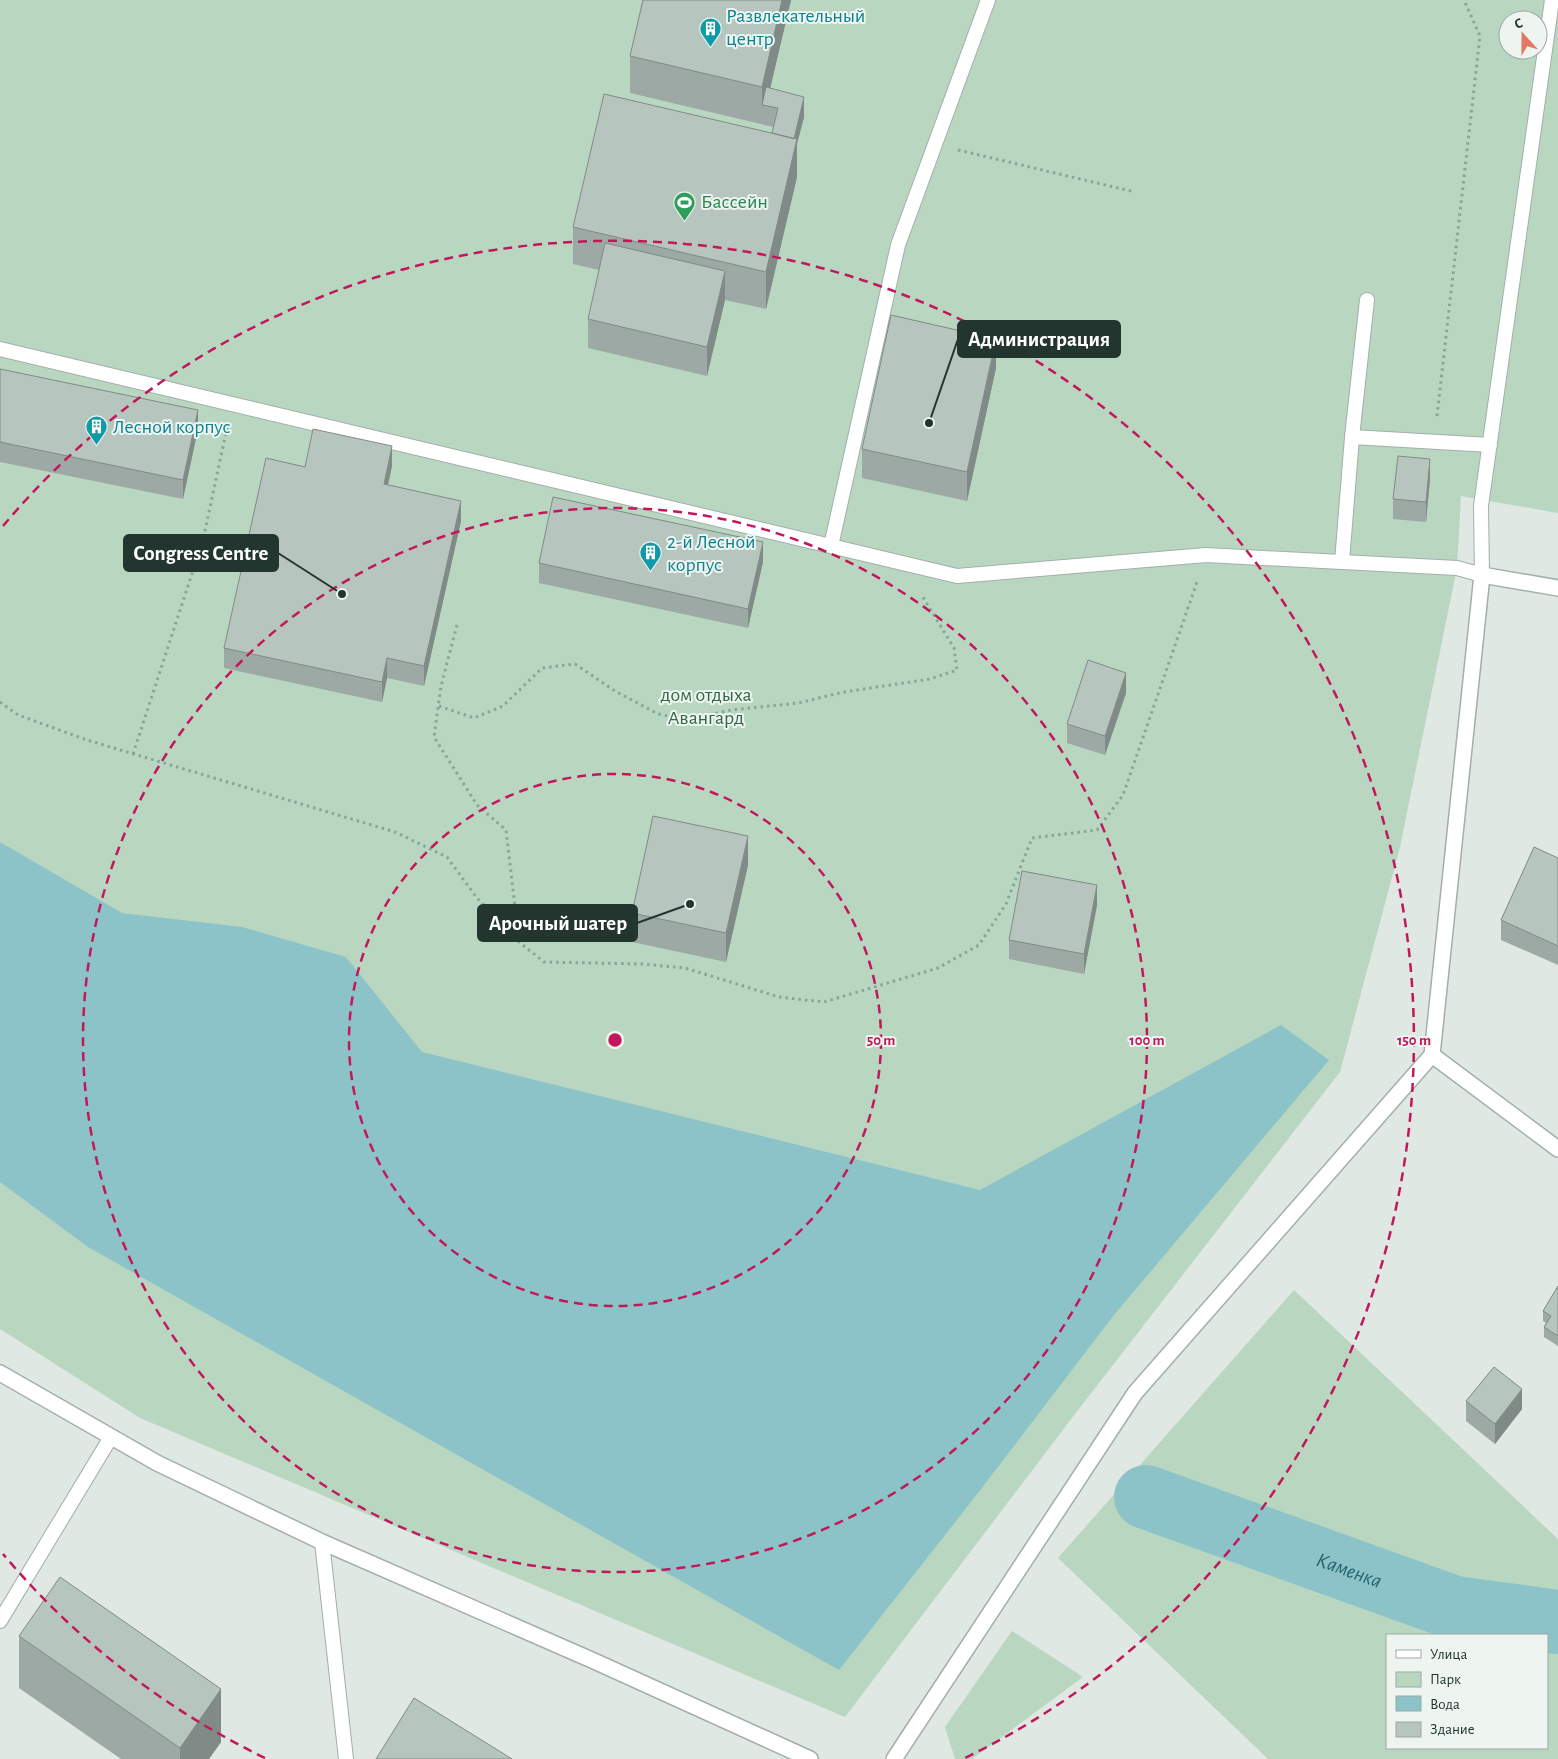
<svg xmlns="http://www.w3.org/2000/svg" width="1558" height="1759" font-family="'Alegreya Sans',sans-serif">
  <rect width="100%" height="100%" fill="#dfe8e3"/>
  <path fill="#b9d7c0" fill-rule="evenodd" d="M0,0H1558V513L1461,496L1457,568L1400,847L1340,1072L1075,1414L845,1717L140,1418L0,1329ZM1508,20H1538V50H1508Z
    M1294,1290L1558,1539V1759H1268L1058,1558ZM1547,1635V1748H1387V1635Z
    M1012,1631L1083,1677L972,1759H955L945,1727Z"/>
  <path fill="#8cc3c8" d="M0,842L122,913L242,927L346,957L422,1052L980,1190L1281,1025L1329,1060L1114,1315L978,1493L839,1670L88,1247L0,1182Z"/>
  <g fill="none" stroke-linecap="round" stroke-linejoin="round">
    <path stroke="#8cc3c8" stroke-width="64" id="s1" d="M1146,1497L1455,1608L1558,1622"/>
    <defs>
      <path id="service" d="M1367,300L1352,437L1490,445
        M0,349L957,576L1206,555L1457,568L1482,575L1481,506L1552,0
        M831,546L898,245L988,0
        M1342,562L1352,437
        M322,1542L346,1759
        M0,1621L111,1437"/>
      <path id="minor" d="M1432,1055L1558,1149
        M0,1373L157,1463L322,1542L594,1661L810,1759
        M894,1759L1135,1393L1432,1055L1482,575L1558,588"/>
    </defs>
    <use href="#service" stroke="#a3afa9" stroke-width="16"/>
    <use href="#minor" stroke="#a3afa9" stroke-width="18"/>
    <path stroke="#82a89a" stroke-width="3" stroke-dasharray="2.5 4" stroke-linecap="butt" d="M958,150L1135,192
      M1437,416L1480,36L1464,0
      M457,625L441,686L434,737L477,805L506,830L519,941
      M0,702L18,715L87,740L395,832L447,857L477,898L519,942L544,962L642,964L685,968L779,997L824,1002L938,968L979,945L1006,904L1032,838L1097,830L1123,795L1197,582
      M439,706L474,718L503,706L542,668L575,664L615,691L658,714L687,720L731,710L798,703L844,692L930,679L957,670L954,648L921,594
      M133,754L203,540L227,428"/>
    <use href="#service" stroke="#fff" stroke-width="14"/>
    <use href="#minor" stroke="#fff" stroke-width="15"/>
  </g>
  <path fill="#9da9a4" d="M643,0H791L770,88L804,117L797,144V177L766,309L725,300L707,376L588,348V319L599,270L573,264V227L772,133L773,127L630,93V56Z
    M996,368L967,501L862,478V449Z
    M0,369L198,429L183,499L0,462Z
    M392,466L388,485L461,521L424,686L387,678L382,702L224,668V648Z
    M1430,479L1426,522L1393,519V499Z
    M763,562L748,628L539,583V563Z
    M1126,693L1105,755L1067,743V724Z
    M1558,858V965L1501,940V920Z
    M748,865L726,962L632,942V913Z
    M1097,905L1084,974L1009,959V940Z
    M1558,1286V1346L1544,1337V1327L1546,1323L1543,1321V1311Z
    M1466,1401L1522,1409L1495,1444L1466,1421Z
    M19,1636L221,1742L209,1759H121L19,1688Z"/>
  <path fill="#808a86" d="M782,0H791L766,106L762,105V125V87Z
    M804,97V117L797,144V177L766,309V272L789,155Z
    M725,271V300L707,376V347Z
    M996,339V368L967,501V472Z
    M198,410V429L183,499V480Z
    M392,446V466L384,503V484Z
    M1430,459V479L1426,522V502Z
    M461,501V521L424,686V666Z
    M763,542V562L748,628V609Z
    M387,658V678L382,702V682Z
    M1126,673V693L1105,755V736Z
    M748,836V865L726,962V933Z
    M1097,885V905L1084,974V954Z
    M1522,1389V1409L1495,1444V1424Z
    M221,1689V1742L209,1759H180V1748Z"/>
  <path fill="#b7c5bf" stroke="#808a86" d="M643,0H782L762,87L630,56Z
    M766,87L804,97L794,139L772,133L778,108L762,105Z
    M604,94L797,139L766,272L573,227Z
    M605,243L725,271L707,347L588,319Z
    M891,315L996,339L967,472L862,449Z
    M0,369L198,410L183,480L0,442Z
    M313,429L392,446L384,484L461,501L424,666L387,658L382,682L224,648L266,458L305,467Z
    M1398,456L1430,459L1426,502L1393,499Z
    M553,497L763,542L748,609L539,563Z
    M1088,660L1126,673L1105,736L1067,724Z
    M653,816L748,836L726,933L632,913Z
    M1534,847L1558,858V946L1501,920Z
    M1022,871L1097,885L1084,954L1009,940Z
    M1558,1286V1336L1544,1327L1551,1316L1543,1311Z
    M1494,1367L1522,1389L1495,1424L1466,1401Z
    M60,1577L221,1689L180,1748L19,1636Z
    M414,1698L512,1759H376Z"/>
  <g fill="none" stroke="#c2185b" stroke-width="2.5" stroke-dasharray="9 6">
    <circle cx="615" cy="1040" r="266"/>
    <circle cx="615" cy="1040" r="532"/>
    <path d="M265 1758A799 799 0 0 1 3 1554M3 526A799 799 0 1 1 965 1758"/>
  </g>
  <defs>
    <symbol id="building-pin" viewBox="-11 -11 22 30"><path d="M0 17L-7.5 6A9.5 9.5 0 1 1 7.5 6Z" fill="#0f9aa8" stroke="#eef5f1"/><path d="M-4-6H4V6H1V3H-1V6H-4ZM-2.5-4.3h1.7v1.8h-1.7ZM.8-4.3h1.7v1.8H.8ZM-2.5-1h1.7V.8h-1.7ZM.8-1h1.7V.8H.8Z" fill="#fff"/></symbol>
    <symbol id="stadium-pin" viewBox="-11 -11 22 30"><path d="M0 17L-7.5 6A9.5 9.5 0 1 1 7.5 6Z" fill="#2e9e5b" stroke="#eef5f1"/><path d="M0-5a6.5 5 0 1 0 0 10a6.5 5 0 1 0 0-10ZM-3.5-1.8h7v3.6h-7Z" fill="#fff"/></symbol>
  </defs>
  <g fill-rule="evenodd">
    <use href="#building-pin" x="698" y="16" width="25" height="34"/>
    <use href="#stadium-pin" x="672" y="190" width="25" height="34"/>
    <use href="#building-pin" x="84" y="414" width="25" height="34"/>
    <use href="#building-pin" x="638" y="540" width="25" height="34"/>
  </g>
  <g text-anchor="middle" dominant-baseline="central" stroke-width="4" stroke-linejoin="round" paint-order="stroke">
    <g font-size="20" fill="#0d838f" stroke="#eef5f1" text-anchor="start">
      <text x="726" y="16">Развлекательный<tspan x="726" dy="23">центр</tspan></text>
      <text x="113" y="427">Лесной корпус</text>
      <text x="667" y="542">2-й Лесной<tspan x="667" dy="23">корпус</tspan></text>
    </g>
    <g font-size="20" fill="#27864d" stroke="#eef5f1" text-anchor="start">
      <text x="701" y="202">Бассейн</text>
    </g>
    <g font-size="20" fill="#316843" stroke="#eef5f1">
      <text x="706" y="695">дом отдыха<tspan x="706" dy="23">Авангард</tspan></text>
    </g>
    <g font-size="21" font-style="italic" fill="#23636b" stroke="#eef5f1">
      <text stroke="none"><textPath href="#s1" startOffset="216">Каменка</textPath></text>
    </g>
  </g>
  <circle cx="615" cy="1040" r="8" fill="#c2185b" stroke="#eef5f1" stroke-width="2.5"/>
  <g font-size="15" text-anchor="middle" font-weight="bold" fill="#c2185b" stroke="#eef5f1" stroke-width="4" stroke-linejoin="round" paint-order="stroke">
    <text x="881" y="1045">50 m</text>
    <text x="1147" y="1045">100 m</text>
    <text x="1414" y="1045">150 m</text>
  </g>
  <path fill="none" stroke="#22362f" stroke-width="2" d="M929 423L958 339M342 594L278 553M690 904L637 923"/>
  <g fill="#22362f" stroke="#eef5f1" stroke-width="2">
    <circle cx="929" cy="423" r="5"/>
    <circle cx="342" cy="594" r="5"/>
    <circle cx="690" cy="904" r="5"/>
  </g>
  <g fill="#22362f" stroke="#22362f" stroke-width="2">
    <rect x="958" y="321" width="162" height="36" rx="5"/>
    <rect x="124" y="535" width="154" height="36" rx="5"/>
    <rect x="478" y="905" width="159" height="36" rx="5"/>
  </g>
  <g font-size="21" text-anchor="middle" font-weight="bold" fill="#fff">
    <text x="1039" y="346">Администрация</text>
    <text x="201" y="560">Congress Centre</text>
    <text x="558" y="930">Арочный шатер</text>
  </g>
  <rect x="1386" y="1634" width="162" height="115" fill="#eef5f1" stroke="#9ca9a3"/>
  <rect x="1396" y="1650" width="25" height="8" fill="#ffffff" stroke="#9ca9a3"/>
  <text x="1430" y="1659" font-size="15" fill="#22362f">Улица</text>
  <rect x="1396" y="1672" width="25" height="15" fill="#b9d7c0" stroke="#9ca9a3"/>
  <text x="1430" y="1684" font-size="15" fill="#22362f">Парк</text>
  <rect x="1396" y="1696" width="25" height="15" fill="#8cc3c8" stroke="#9ca9a3"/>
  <text x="1430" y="1709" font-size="15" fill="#22362f">Вода</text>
  <rect x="1396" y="1722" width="25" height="15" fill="#b7c5bf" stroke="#9ca9a3"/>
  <text x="1430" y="1734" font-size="15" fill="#22362f">Здание</text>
  <g transform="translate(1523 35) rotate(339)"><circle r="24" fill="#eef5f1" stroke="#9ca9a3"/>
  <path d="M0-4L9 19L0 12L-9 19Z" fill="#e27a63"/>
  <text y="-8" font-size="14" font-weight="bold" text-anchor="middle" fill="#22362f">С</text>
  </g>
</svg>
